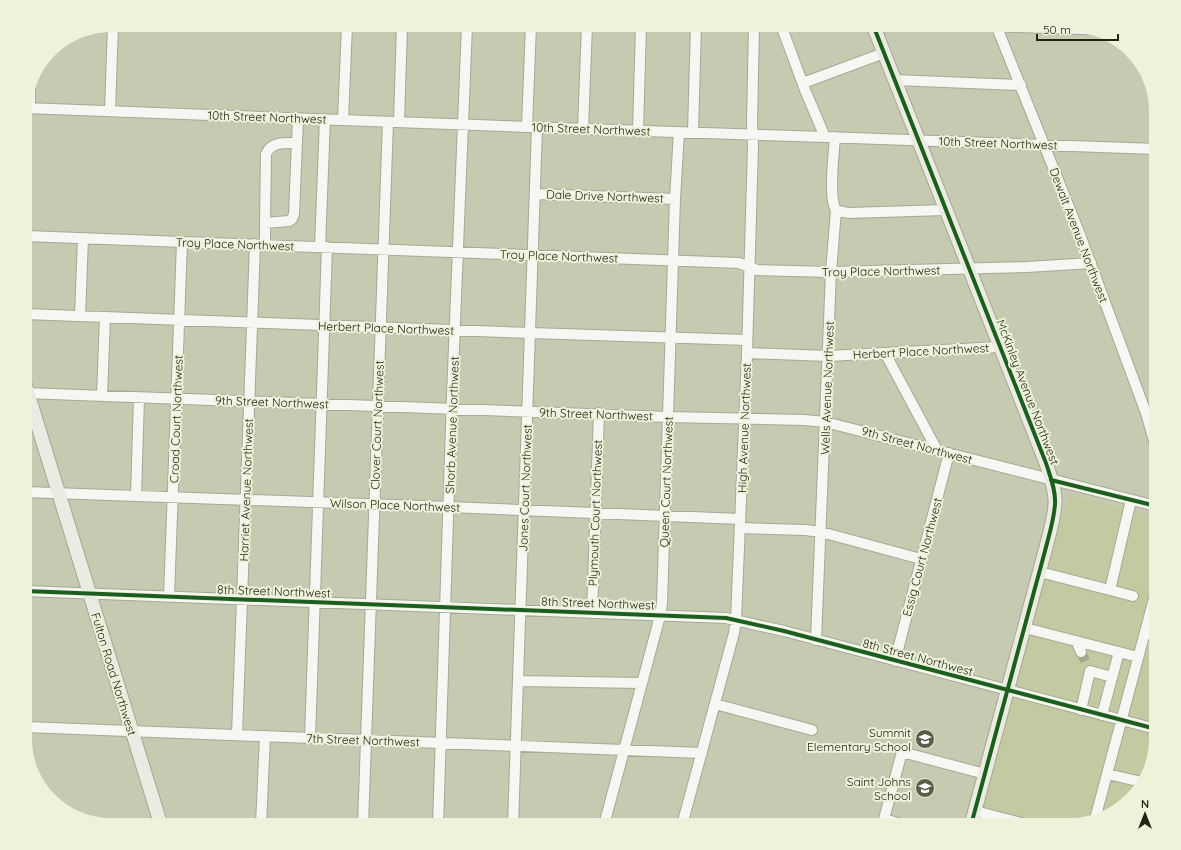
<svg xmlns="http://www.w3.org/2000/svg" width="1181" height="850" font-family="Quicksand,sans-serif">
  <rect width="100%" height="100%" fill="#c5cab0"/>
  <path fill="#c3caa1" d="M1070,495L1156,516V740L1138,791L1108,816L1070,825H967Z"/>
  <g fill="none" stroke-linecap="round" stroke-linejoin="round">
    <path stroke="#a4a990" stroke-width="10" stroke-dasharray="10 5" stroke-linecap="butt" d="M1081,652L1087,665"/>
    <defs>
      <path id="minor" d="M781,25L805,90L825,137
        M956,25L1084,29
        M996,25L1079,232L1146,413L1156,448
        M895,80L1021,85
        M803,83L884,53
        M25,108L527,127L825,137L1156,149
        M30,108V86
        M110,111L113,25
        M343,120L347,25
        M399,122L402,25
        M527,127L531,25
        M583,129L587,25
        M638,131L641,25
        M693,132L696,25
        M535,194L675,199
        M836,210L848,213L945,210
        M265,223L266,154C272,141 285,143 297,143
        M25,236L739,263L757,270L831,272L1027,267L1091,263
        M265,244V223L289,221L292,219L294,214L298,118
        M320,247L325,119
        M25,314L531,333L747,340
        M80,316L83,238
        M747,353L828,356L1000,347
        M885,353L937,450
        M25,393L668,417L804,420L825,422L1156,506
        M102,396L105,317
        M25,492L449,507L740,519
        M136,496L139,398
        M740,528L805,530L821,532L921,559
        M1040,572L1133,596
        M1110,590L1131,500
        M25,591L726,618L784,631L1156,729
        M169,597L182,242
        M592,613L599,413
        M1025,628L1138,657
        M1145,632L1156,636
        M816,640L831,272L836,210C828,198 834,153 835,137
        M1076,641L1081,652
        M895,661L949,453
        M518,681L642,683
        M715,704L812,730
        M1081,710L1090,671L1112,677
        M1102,715L1119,652
        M25,727L702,753
        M237,735L255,244
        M310,738L327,247
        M1107,774L1142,782
        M975,811L1029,825
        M1095,819L1156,591
        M261,825L265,736
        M363,825L388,122
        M438,825L452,396L467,25
        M513,825L537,128
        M604,825L660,616L662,603L675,199L679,132
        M682,825L734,633L736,620L747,353L753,146L752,122L754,25
        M905,825L884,819L902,752L985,774"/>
      <path id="major" d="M873,25L1046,463C1050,476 1056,490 1055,504C1054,520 1049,535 1045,551L971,825
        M25,384L161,825"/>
    </defs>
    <use href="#minor" stroke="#a5a994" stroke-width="12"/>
    <use href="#major" stroke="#a3a791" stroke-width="15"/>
    <use href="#minor" stroke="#f6f7f3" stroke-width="10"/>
    <use href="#major" stroke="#eaebe2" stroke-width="13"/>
    <defs>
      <path id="cycleway" d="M873,25L1046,463C1050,476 1056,490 1055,504C1054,520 1049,535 1045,551L971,825
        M1051,480L1156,506
        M25,591L726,618L784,631L1156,729"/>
    </defs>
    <use href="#cycleway" stroke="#edf2db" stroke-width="6"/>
    <use href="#cycleway" stroke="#1b5e20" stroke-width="4"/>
  </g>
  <defs>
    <symbol id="school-disc" viewBox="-11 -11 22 22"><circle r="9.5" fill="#5a5e49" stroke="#edf2db"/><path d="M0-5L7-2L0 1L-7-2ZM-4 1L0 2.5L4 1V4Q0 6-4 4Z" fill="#fff"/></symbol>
  </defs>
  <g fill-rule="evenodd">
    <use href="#school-disc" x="914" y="728" width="22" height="22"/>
    <use href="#school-disc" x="914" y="777" width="22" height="22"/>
  </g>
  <g text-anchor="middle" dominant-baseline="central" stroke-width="4" stroke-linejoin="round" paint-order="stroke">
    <g font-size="12" fill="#212412" stroke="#edf2db">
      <text transform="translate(267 117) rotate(2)">10th Street Northwest</text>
      <text transform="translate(591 129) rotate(2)">10th Street Northwest</text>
      <text transform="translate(998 143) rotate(2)">10th Street Northwest</text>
      <text transform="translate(605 196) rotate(2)">Dale Drive Northwest</text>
      <text transform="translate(1079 235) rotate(69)">Dewalt Avenue Northwest</text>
      <text transform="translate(235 244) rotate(2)">Troy Place Northwest</text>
      <text transform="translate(559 256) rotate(2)">Troy Place Northwest</text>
      <text transform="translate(881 271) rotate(-1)">Troy Place Northwest</text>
      <text transform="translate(386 328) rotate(2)">Herbert Place Northwest</text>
      <text transform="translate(921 351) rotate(-3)">Herbert Place Northwest</text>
      <text transform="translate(827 388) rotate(-88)">Wells Avenue Northwest</text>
      <text transform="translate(1028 392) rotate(69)">McKinley Avenue Northwest</text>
      <text transform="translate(272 402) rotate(2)">9th Street Northwest</text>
      <text transform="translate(596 414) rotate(2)">9th Street Northwest</text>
      <text transform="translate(176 419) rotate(-88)">Croad Court Northwest</text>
      <text transform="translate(377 425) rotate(-88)">Clover Court Northwest</text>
      <text transform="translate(452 425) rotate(-88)">Shorb Avenue Northwest</text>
      <text transform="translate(744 428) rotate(-88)">High Avenue Northwest</text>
      <text transform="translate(917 445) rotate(15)">9th Street Northwest</text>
      <text transform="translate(666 482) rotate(-88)">Queen Court Northwest</text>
      <text transform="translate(525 488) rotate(-88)">Jones Court Northwest</text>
      <text transform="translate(246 490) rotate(-88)">Harriet Avenue Northwest</text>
      <text transform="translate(395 505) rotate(2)">Wilson Place Northwest</text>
      <text transform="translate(595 513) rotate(-88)">Plymouth Court Northwest</text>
      <text transform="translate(922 557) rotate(-75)">Essig Court Northwest</text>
      <text transform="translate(274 591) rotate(2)">8th Street Northwest</text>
      <text transform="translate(598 603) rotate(2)">8th Street Northwest</text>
      <text transform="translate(918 657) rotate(15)">8th Street Northwest</text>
      <text transform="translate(114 674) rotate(73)">Fulton Road Northwest</text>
      <text transform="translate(363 740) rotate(2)">7th Street Northwest</text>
    </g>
    <g font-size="12" fill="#212412" stroke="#edf2db" text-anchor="end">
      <text x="911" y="732">Summit<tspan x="911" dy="14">Elementary School</tspan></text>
      <text x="911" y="781">Saint Johns<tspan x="911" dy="14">School</tspan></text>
    </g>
  </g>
  <path d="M0 0H1181V850H0ZM111 32H1070A79 79 0 0 1 1149 111V739A79 79 0 0 1 1070 818H111A79 79 0 0 1 32 739V111A79 79 0 0 1 111 32Z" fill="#edf2db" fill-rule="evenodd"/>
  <g transform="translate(1145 814)" stroke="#edf2db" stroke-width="3" paint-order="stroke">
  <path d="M0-3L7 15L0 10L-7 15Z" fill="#212412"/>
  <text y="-6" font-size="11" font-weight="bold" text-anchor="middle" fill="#212412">N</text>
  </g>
  <path d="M1037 34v6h81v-6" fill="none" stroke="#212412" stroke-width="2"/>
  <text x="1043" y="34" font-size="12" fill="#212412" stroke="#edf2db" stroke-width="3" paint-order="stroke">50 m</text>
</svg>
